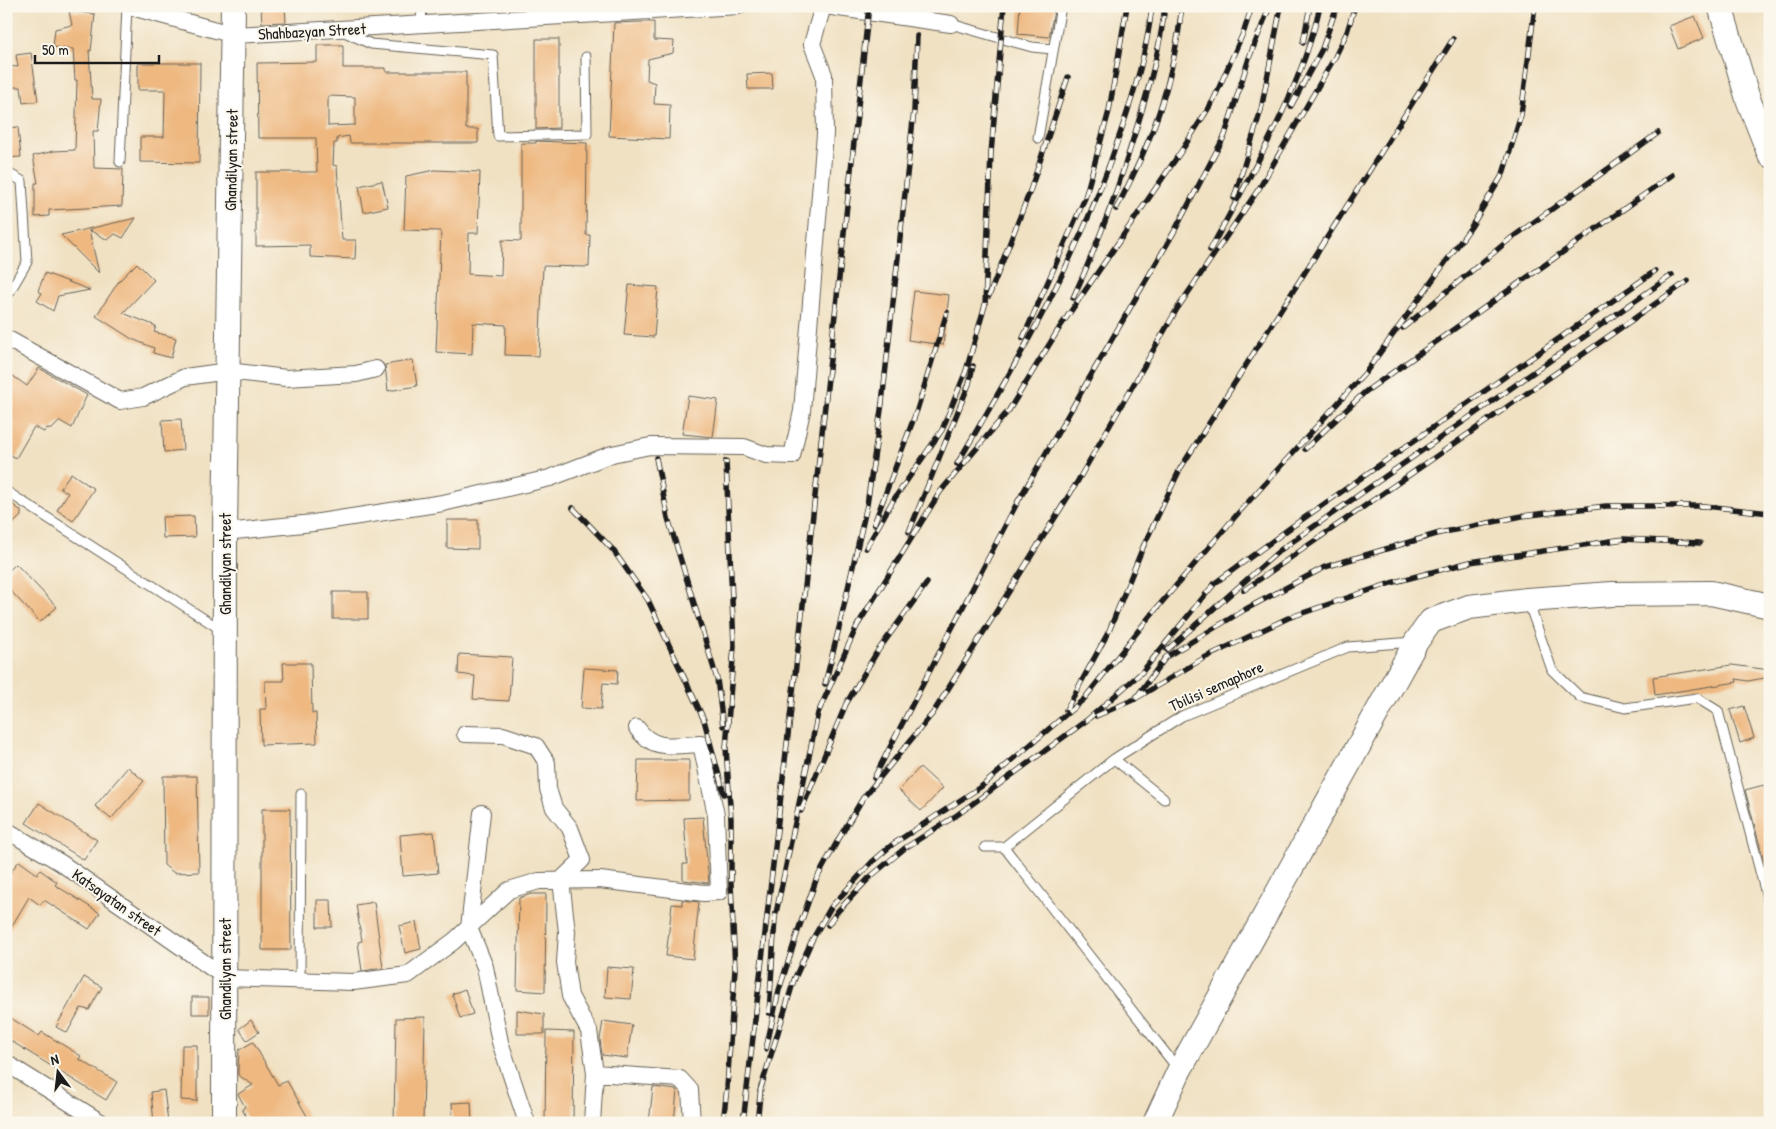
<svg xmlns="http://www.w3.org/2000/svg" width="1776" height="1129" font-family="'Patrick Hand',sans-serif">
  <rect width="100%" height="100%" fill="#fbf7ec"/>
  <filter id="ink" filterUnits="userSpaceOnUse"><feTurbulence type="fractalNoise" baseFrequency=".02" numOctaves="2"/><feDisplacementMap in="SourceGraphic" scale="10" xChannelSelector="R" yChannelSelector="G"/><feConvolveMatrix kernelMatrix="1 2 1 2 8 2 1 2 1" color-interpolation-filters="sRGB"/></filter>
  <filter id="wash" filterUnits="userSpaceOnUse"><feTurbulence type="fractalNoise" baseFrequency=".0096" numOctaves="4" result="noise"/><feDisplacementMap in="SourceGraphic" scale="20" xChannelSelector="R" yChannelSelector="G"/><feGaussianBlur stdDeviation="1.12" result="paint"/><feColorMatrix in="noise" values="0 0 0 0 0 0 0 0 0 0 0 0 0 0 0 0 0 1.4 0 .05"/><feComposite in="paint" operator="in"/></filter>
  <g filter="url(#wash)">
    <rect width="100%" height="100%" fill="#f0e1c3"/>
    <g id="blocks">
      <path fill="#eeb880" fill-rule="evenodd" d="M1020,6H1055L1049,37L1018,34Z
        M285,7L286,22L262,23L261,8Z
        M69,11L95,14L91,51L89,50L92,99H101L98,131H93L94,168L123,169L122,206L49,210V216L35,217V183H38L33,156L54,151L75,150L77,80H75L73,49L53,47L55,29L72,25Z
        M1695,16L1704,38L1678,49L1669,26Z
        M642,22H654V40L674,41L673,53L648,59L647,80L655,83L654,104L670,105L669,139L609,136L614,23Z
        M536,39H559V128L536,129Z
        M317,45H343V68H386V72H466V129H478V143H350L349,136L337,138V143H334L333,165L337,166L342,240H356L355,259L310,257V245L256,246V172H317L316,138H258L257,63L317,62ZM328,96L355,97V125L328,126Z
        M31,53L38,101L23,103L21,87H6V66L18,67L16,55Z
        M138,63H200L199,163L140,162V137H164L165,90H138Z
        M772,73L773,89H748L747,74Z
        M18,127L21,157L6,158V128Z
        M536,141L587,143L586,235H590L589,267L543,266L539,356L505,355L506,325L473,323L472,354L436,352L441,231L404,230L406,176L435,170L480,172L478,233H469L468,274L501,276L502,240L521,241V143H536Z
        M382,181L388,207L364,212L359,186Z
        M136,218L123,238L115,234L108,240L89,230L99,273L61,235Z
        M137,263L154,280L123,313L156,326L154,332L176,338L171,358L153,353L154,348L132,339L96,316L119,281Z
        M45,273L90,290L58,296L53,311L37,301L42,293L38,291Z
        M629,285L658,287L654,337L624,335Z
        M914,291L949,295L943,345L908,340Z
        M413,360L417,386L388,391L385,365Z
        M39,368L87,395L72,428L60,421L52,429L47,428L44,432L34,427L16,458L6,452V386L13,376L27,386Z
        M688,396L718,400L713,437L682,434Z
        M181,419L183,450L164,452L162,420Z
        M71,473L94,489L73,521L57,510L68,493L60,488Z
        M6,499L21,511V516L6,530Z
        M194,516L195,537L163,538L162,517Z
        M447,520H478V549L447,548Z
        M16,564L57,607L40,622L6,586V573Z
        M333,592H368V619H333Z
        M459,654L512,657L509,701L473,699L475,676L458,674Z
        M283,663H311L312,713H316L317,743L261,745L260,709H266L265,681H284Z
        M1732,665L1770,670V677L1748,681L1736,679L1737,682L1655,695L1653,677Z
        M584,668L618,670L617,684L603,683L601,709L581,708Z
        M1744,706L1754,738L1740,743L1730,710Z
        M638,760H689V800L637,801Z
        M128,767L144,781L111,819L95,806Z
        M920,767L943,788L921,811L899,790Z
        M163,776H197L199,872L174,873L164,865Z
        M1764,785L1770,807V871L1767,872L1745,790Z
        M39,803L97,840L84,860L26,823Z
        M262,809H290L291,950H262Z
        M703,817L709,883L683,880V864H687L684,818Z
        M434,832L438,873L403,876L400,835Z
        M19,861L37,874L40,870L57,882L55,885L100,913L89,929L44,900L40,905L29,897L6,936V878Z
        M531,894H546L545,992L517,990L519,898Z
        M317,900H331L332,927H317Z
        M682,900L699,902L693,959L666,956L672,904L682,905Z
        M374,902L383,968L362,971L358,942L362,941L356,905Z
        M416,922L421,949L405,953L399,926Z
        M607,967L634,969L631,999L605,997Z
        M84,977L102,987L89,1010L81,1008L67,1033L56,1027Z
        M465,989L473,1014L460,1018L452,994Z
        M192,997H209V1014H192Z
        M517,1010L544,1014V1034H517Z
        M6,1015L39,1036L42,1032L81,1056L79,1059L117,1082L106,1100L6,1038Z
        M425,1017L423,1123H394L396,1018Z
        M251,1020L259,1032L247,1040L239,1029Z
        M603,1021L632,1025L627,1058L602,1055L600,1039Z
        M546,1031L574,1032L573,1123H545Z
        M253,1042L278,1085L287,1081L311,1123H250L242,1109L245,1107L238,1094L253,1085L238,1075V1071L239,1050Z
        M182,1045H197V1101L181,1100Z
        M653,1087L677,1090L674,1123H649Z
        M164,1090L168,1123H154L151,1092Z
        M471,1102L472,1123H453L452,1103Z"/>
    </g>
  </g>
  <g filter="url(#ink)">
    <use href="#blocks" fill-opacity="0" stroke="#666156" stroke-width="1"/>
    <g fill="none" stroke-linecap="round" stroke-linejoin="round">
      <defs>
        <path id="lane" d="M421,24L422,6
          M951,24L1032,47L1052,49
          M342,31L371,44L493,55L498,136L587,134L586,57
          M1038,138L1061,6
          M120,162L127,6
          M6,172L22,181L27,262L6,298
          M6,491L223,631
          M1528,601L1552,670L1580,697L1625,708L1697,698L1718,711L1770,909
          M1114,759L1164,799
          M985,847H1004L1178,1069
          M1004,847L1114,759L1182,716L1348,647L1414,642
          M300,980L301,794"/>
        <path id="street" d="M128,6L234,35L739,6
          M825,6L951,24
          M6,338L120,401L143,397L185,377L228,371L286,378L356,374L376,369
          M225,532L313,523L443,503L550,478L612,454L650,446L744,447L766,455L792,456L802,411L825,134L824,75L812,44L823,6
          M465,734L503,735L536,746L547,763L548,789L554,808L570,828L582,860L561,880L567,932L565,962L570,996L589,1031L595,1073L680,1079L690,1090L692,1123
          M482,813L469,928L485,967L500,1042L527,1123
          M6,830L61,863L226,978L353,982L408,975L454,941L509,890L539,881L600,880L704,893L719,892L716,815L701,744C676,745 653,752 637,728
          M6,1063L102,1123
          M592,1123L595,1073"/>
        <path id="secondary" d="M1720,6L1748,99L1770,155
          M224,1123L225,532L233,6
          M1155,1123L1179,1071L1416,642L1431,621L1469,607L1527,600L1612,594L1711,593L1770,606"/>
      </defs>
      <use href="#lane" stroke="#666156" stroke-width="11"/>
      <use href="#street" stroke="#666156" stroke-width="18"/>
      <use href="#secondary" stroke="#666156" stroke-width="26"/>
      <use href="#lane" stroke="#fff" stroke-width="9"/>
      <use href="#street" stroke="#fff" stroke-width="16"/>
      <use href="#secondary" stroke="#fff" stroke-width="24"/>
      <defs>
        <path id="rail" d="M1303,43L1310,6
          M1291,106L1322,49L1337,6
          M1234,198L1261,110L1281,6
          M1116,209C1153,139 1173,85 1182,6
          M1210,250C1251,174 1301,91 1320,6
          M989,296L1030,191L1068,77
          M1073,298C1098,244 1118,190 1135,133C1148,91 1160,50 1165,6
          M1403,328L1510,239L1658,133
          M1023,338L1085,198L1109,111L1127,6
          M1305,449L1365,392L1672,175
          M656,458L668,518L717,679L723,726
          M957,464C1021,356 1082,251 1121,131C1135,90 1147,50 1152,6
          M573,508L613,550L648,600L704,720L724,794
          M874,524L917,410L947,312
          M909,532L969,384L973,366
          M866,548L892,502L942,430L966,371L985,305L991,153L1004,6
          M1244,590L1688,281
          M840,623L867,505L882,403L914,111L917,36
          M1167,650L1279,551L1672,275
          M825,684L842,616
          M1135,699L1166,657L1246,609L1325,567L1440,533L1522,516L1606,506H1705L1770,513
          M1066,710L1109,631L1143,547L1180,469L1453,39
          M1096,716L1135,699L1204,658L1288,618L1391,583L1470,562L1624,539L1700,543
          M874,778L1017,503L1174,232L1225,135L1249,58L1270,6
          M801,811L846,704L877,652L927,583
          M828,925L837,912L870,877L905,848L957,815L1087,720L1142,672L1215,583L1290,528L1655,271
          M769,1013L775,918L818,713L857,626L940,492L1009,410L1060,327L1182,150L1213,101L1244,31L1252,6
          M766,1049L779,990L799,928L816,880L838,840L863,798L933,713L1076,484L1177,309L1260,187L1335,57L1347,32L1355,6
          M760,1091L794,980L812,940L831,907L872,862L893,844L982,786L1084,699L1150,616L1240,511L1366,372L1471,227L1503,174L1521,115L1535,6
          M723,1123L727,1088L735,969L731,884V819L726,748L734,646L726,461
          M743,1123L801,623L869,6
          M757,1123L761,1086"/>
      </defs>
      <use href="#rail" stroke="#1c1c1c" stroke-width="5.5"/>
      <use href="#rail" stroke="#fbf7ec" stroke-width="4" stroke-dasharray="11" stroke-linecap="butt"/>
    </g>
  </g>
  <g text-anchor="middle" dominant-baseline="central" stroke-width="4" stroke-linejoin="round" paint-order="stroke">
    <g font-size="16" fill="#1c1c1c" stroke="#fbf7ec">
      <text transform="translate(312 31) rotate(-3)">Shahbazyan Street</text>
      <text transform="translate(231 160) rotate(-89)">Ghandilyan street</text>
      <text transform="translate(225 564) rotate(-90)">Ghandilyan street</text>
      <text transform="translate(1216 686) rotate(-24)">Tbilisi semaphore</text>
      <text transform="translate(117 902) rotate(35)">Katsayatan street</text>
      <text transform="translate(225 969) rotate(-90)">Ghandilyan street</text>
    </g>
  </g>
  <rect width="1776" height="1129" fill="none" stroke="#fbf7ec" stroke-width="25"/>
  <g transform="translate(58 1072) rotate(345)" stroke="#fbf7ec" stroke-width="4" paint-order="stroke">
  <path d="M0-4L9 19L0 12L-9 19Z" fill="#1c1c1c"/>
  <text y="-8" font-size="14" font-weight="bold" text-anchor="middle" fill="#1c1c1c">N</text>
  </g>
  <path d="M35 55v8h124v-8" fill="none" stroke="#1c1c1c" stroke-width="2.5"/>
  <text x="42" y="55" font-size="15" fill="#1c1c1c" stroke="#fbf7ec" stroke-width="4" paint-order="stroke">50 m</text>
</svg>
